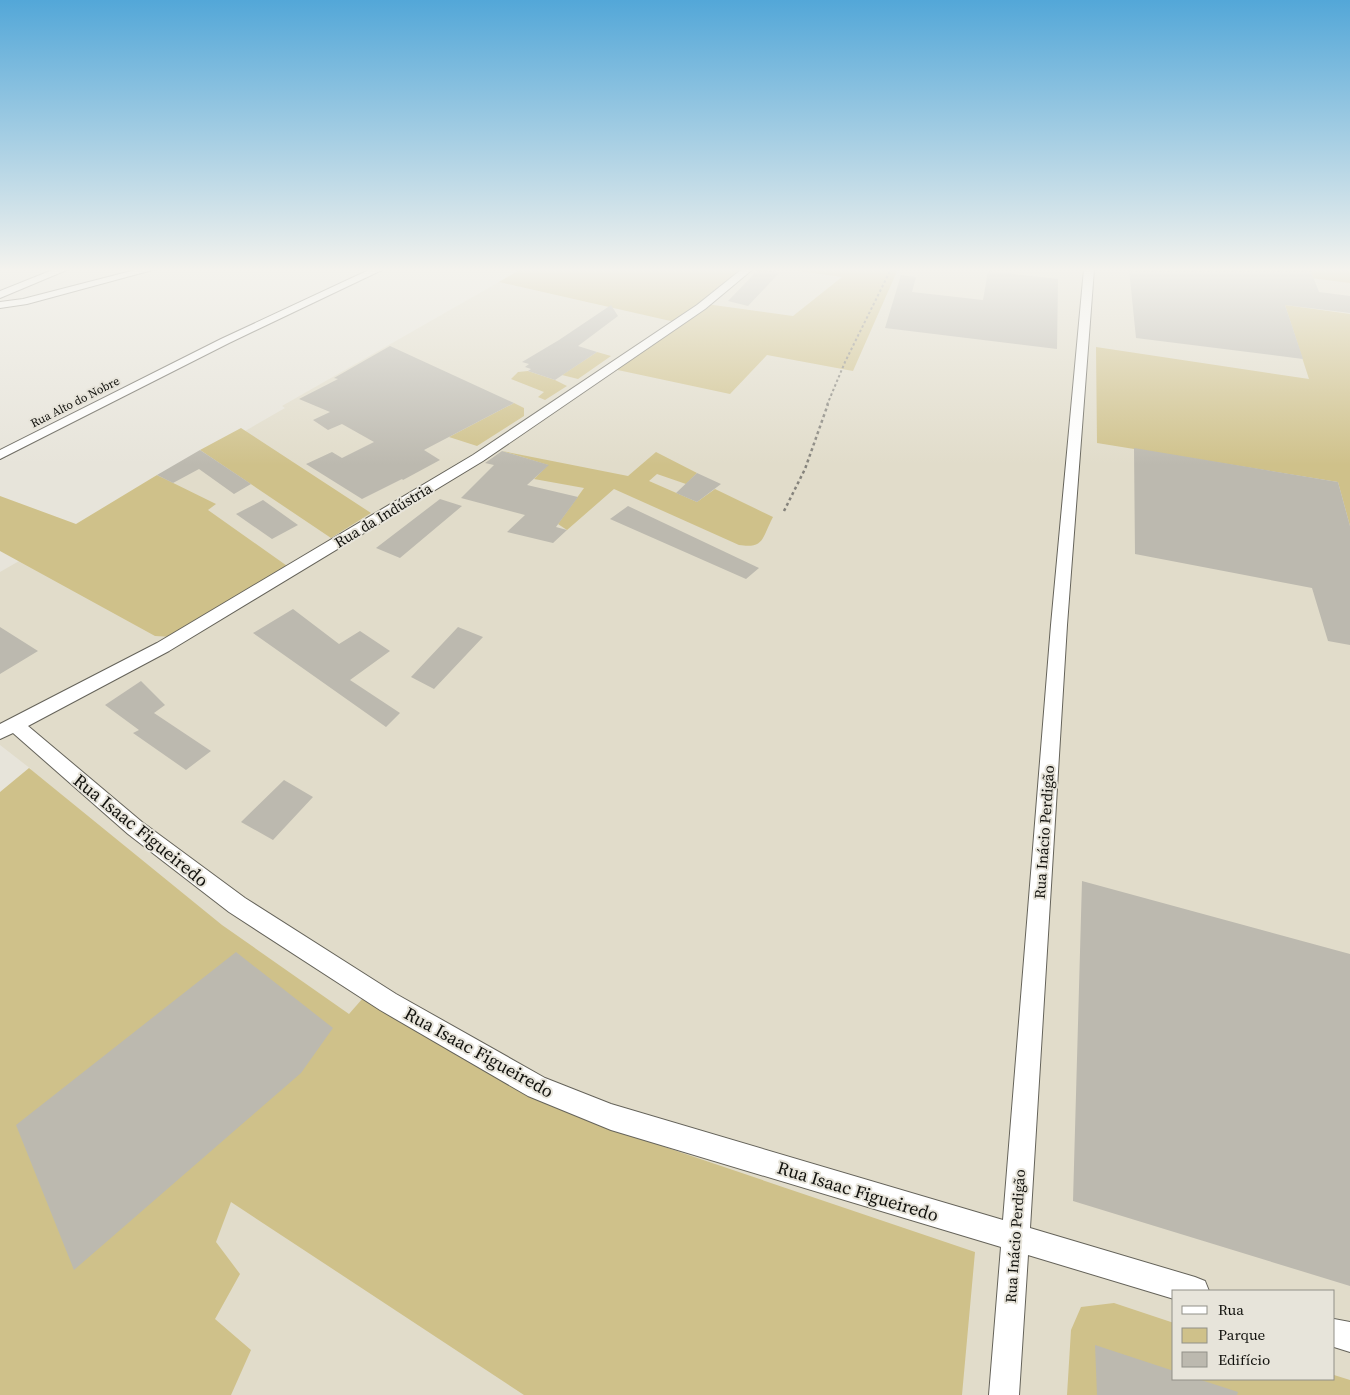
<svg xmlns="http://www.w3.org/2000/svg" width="1350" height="1395" font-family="'Source Serif 4',serif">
  <rect width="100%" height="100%" fill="#e7e4da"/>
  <path fill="#e1dcca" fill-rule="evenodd" d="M527,269H1350V1395H0V800L31,769L0,745V572L285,408L282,406L499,282ZM1174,1291H1334V1379H1174Z"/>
  <path fill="#cfc18a" d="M521,269H746L675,322L499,282Z
    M784,269H898L853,371L767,355L730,394L613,369L706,304L793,316L842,277Z
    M1310,269H1350V283L1279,274Z
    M1285,305L1350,314V526L1338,482L1097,443L1096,347L1309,379Z
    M597,352L611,356L578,379L562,375Z
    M528,371L555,380L567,386L545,400L538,397L544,392L511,379L518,372Z
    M514,403L524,408V416L477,446L449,437Z
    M241,428L371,513L331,538L200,450Z
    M502,451L628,476L656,452L697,473L686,484L657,474L649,481L697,502L715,489L773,517C762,538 764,549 739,545L614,489L567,530L558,524L584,488L534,479L548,465Z
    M157,475L216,504L208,510L290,568L172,637L155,636L0,551V496L76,524Z
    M29,768L222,925L349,1014L363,998L510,1085L588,1121L975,1252L962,1395H524L231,1202L216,1242L240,1274L215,1319L251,1350L231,1395H0V792Z
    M1114,1303L1174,1323V1379H1334V1375L1350,1380V1395H1067L1071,1330L1081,1307Z"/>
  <path fill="#bcb9af" d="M759,269L780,272L748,306L728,301Z
    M1129,269H1310L1319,292L1350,296V313L1285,305L1303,359L1136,338Z
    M988,271L1058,279L1057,349L885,328L901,275L916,277L912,292L983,300Z
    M611,305L618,316L578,346L597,352L555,380L528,371L531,369L525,367L529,364L522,362L559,340Z
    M390,346L514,403L424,450L440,460L403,480L402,479L362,499L306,464L332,452L342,458L374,442L342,424L328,430L313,420L330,412L299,399L338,379L334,378Z
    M1134,448L1338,482L1350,526V645L1328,641L1312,588L1135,554Z
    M200,450L251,484L234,494L199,469L173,483L157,475Z
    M502,451L549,465L527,485L578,497L556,527L567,530L553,543L507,532L525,515L461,498L494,465L485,463Z
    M697,473L721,484L697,502L676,493Z
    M440,499L462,506L400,558L376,548Z
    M263,500L298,525L272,539L236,514Z
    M628,506L759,568L746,579L610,519Z
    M293,609L339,644L360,631L390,651L350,680L400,713L386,727L253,633Z
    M0,627L38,651L0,674Z
    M458,627L483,637L434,689L411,677Z
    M141,681L165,705L154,713L211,751L186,770L133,733L139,730L105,705Z
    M284,780L313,797L273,840L241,822Z
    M1082,881L1350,954V1286L1073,1201Z
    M236,952L333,1028L301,1073L74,1270L16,1125Z
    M1095,1345L1174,1371V1379H1198L1238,1392L1237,1395H1097Z"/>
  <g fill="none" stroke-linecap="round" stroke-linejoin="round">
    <defs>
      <path id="minor" d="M55,269H69L0,298V291Z
        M139,269H156L27,304L0,308V302L23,299Z
        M371,269H384L229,343L0,459V450L221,339Z
        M742,269H753L705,309L483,461L169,651L28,726L142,822L245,898L396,994L545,1078L611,1104L1003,1220L1051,625L1084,269H1094L1067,625L1030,1228L1195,1277L1205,1281L1209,1291H1174V1299L1028,1255L1019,1395H989L1001,1247L611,1130L528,1096L380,1010L229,912L128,834L13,733L0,739V724L157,643L473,455L697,305Z
        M1334,1319L1350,1322V1352L1334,1347Z"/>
    </defs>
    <use href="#minor" stroke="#65635a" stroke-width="2"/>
    <path stroke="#85837c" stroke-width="2" stroke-dasharray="2.5 2.5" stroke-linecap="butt" d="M827,405L845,362L891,269"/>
    <path stroke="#85837c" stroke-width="2.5" stroke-dasharray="3 3" stroke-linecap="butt" d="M784,511L805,469L828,404"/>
    <use href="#minor" fill="#fff" fill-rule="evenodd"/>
  </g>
  <linearGradient id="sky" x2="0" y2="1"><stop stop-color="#53a7d8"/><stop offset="0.58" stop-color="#f4f3ee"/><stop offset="1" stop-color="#f4f3ee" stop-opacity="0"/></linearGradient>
  <rect width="1350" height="465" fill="url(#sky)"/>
  <g text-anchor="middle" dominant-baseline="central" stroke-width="4" stroke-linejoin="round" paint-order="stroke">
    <g font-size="12" fill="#11110d" stroke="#e7e4da">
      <text transform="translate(75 402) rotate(-27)">Rua Alto do Nobre</text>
    </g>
    <g font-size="15" fill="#11110d" stroke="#e7e4da">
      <text transform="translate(383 515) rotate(-31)">Rua da Indústria</text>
      <text transform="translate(1044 832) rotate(-86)">Rua Inácio Perdigão</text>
      <text transform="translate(1015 1236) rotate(-86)">Rua Inácio Perdigão</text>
    </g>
    <g font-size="18" fill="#11110d" stroke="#e7e4da">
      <text transform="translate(141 830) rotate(39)">Rua Isaac Figueiredo</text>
      <text transform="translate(479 1052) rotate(29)">Rua Isaac Figueiredo</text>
      <text transform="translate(858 1191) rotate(17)">Rua Isaac Figueiredo</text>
    </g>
  </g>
  <rect x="1172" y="1290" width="162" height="90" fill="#e7e4da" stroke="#919088"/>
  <rect x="1182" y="1306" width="25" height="8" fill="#ffffff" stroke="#919088"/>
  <text x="1218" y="1315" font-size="15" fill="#11110d">Rua</text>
  <rect x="1182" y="1328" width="25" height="15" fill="#cfc18a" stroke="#919088"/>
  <text x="1218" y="1340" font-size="15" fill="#11110d">Parque</text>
  <rect x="1182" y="1352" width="25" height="15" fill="#bcb9af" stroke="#919088"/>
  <text x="1218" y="1365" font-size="15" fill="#11110d">Edifício</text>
</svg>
